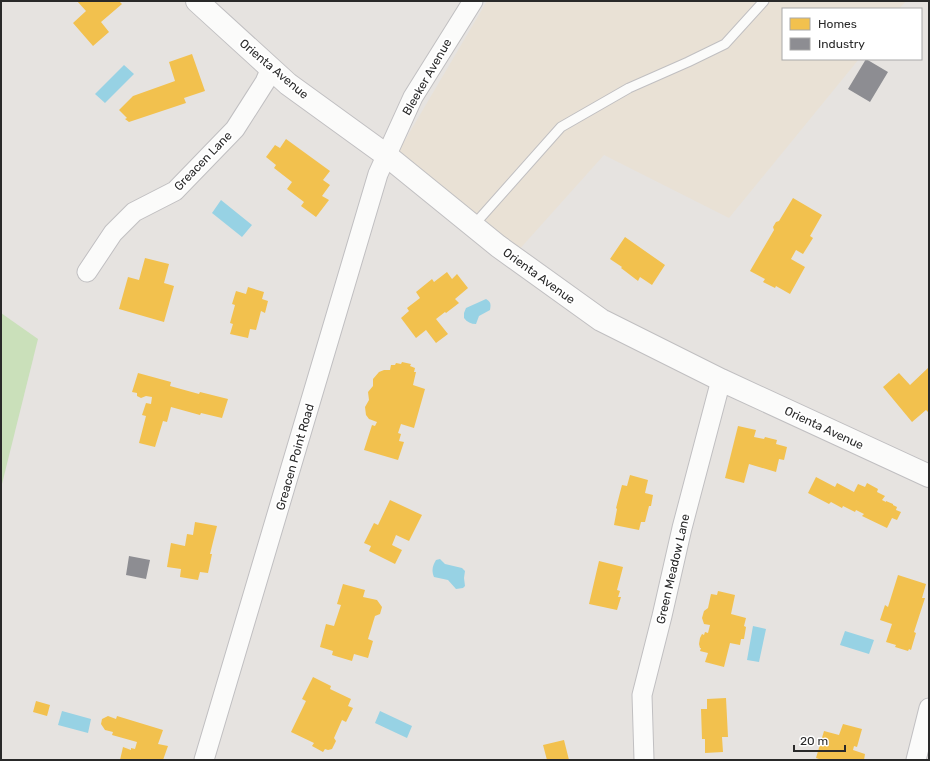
<svg xmlns="http://www.w3.org/2000/svg" width="930" height="761" font-family="Rubik,sans-serif">
  <rect width="100%" height="100%" fill="#e6e3e0"/>
  <path fill="#e9e1d5" d="M487,1H906L899,9H783V59H859L729,218L604,155L517,252L398,152Z"/>
  <path fill="#cae0ba" d="M1,313L38,339L1,488Z"/>
  <path fill="#97d2e4" d="M124,65L134,74L105,103L95,94Z
    M221,200L252,225L242,237L212,213Z
    M486,299C491,302 491,304 490,310L479,316L476,324C471,324 467,322 464,318V313L466,308Z
    M440,559L445,564L462,568L465,571L464,578L465,586L463,588L456,589L448,580L434,577C431,570 433,565 436,560Z
    M753,626L766,629L759,662L747,660Z
    M845,631L874,640L869,654L840,645Z
    M62,711L91,719L88,733L58,725Z
    M380,711L412,726L407,738L375,723Z"/>
  <path fill="#f2c14e" d="M77,1H119L122,4L101,22L109,32L93,46L73,23L86,11Z
    M192,54L205,91L184,98L186,103L129,122L125,119L127,118L119,110L133,96L175,81L169,62Z
    M286,139L330,171L323,180L330,185L322,196L329,200L316,217L301,206L304,202L287,189L292,182L274,168L276,165L266,157L275,145L280,148Z
    M793,198L822,215L810,236L813,238L803,254L796,250L791,259L805,267L790,294L776,286L775,288L763,282L765,279L750,271L774,230L773,227L776,222L779,221Z
    M625,237L665,265L652,285L640,277L638,281L621,268L622,267L610,259Z
    M145,258L169,264L164,283L174,286L164,322L119,309L128,277L139,280Z
    M447,272L452,279L457,274L468,288L455,299L459,303L446,313L445,312L436,319L448,334L436,343L426,330L416,338L401,318L409,311L407,308L420,298L416,292L432,279L434,282Z
    M248,287L264,292L262,299L268,301L265,313L261,311L256,330L250,329L248,338L230,334L233,324L230,323L235,305L232,304L236,291L246,294Z
    M402,362L411,364L410,366L415,368L414,372H416L413,385L425,389L414,428L401,424L398,433L401,434L399,441L404,442L398,460L364,450L372,425L375,426L377,422L369,419L366,415L365,407L369,400L368,392L373,386V379L379,372L384,370H390L391,365H395L396,363L401,364Z
    M928,368L929,410L928,412L926,410L912,422L883,387L899,373L910,385Z
    M138,373L171,382L170,386L199,394L200,392L228,399L222,418L201,413L200,415L171,407L167,422L163,421L155,447L139,443L146,416L142,415L146,403L151,404L152,397L146,396L141,398L137,396V393L132,392Z
    M738,426L756,430L754,437L764,439L765,437L777,440L776,444L787,447L784,460L779,459L776,472L749,464L744,483L725,478Z
    M630,475L648,480L645,493L653,495L651,506H649L645,522H641L639,530L614,525L617,509L616,508L622,485L627,486Z
    M816,477L835,487L837,483L854,492L858,484L865,487L867,483L878,489L877,492L885,496L882,500L886,502V501L893,504V505L897,507L896,510L901,512L897,520L892,518L887,528L862,516L864,514L856,510L855,512L843,506L842,508L831,502L829,504L808,493Z
    M390,500L422,515L409,541L396,535L392,545L402,550L395,564L369,551L371,546L364,543L374,523L378,525Z
    M195,522L217,526L210,554H212L208,573L200,572L198,580L180,577L181,569L167,567L171,543L185,546L187,534L193,535Z
    M599,561L623,567L617,590L620,591L618,597H621L617,610L589,604Z
    M898,575L926,584L922,598H925L914,632L916,633L911,650L909,649L908,651L895,647L896,645L886,642L892,624L880,620L885,605L888,607Z
    M343,584L365,590L363,597L377,600L382,607L380,614L375,616L368,639L373,641L368,658L354,654L352,661L332,655L333,651L320,647L326,624L334,626L341,605L337,604Z
    M718,591L735,595L731,614L746,618L744,626L746,627L744,639H741L740,645L730,643L724,667L705,662L708,653L700,651L701,648H700L699,644L700,638L702,634L704,635L705,632L708,633L710,625L704,624L702,618L704,611L708,608L711,594L717,595Z
    M313,677L331,686L330,689L351,699L348,706L353,708L346,722L342,720L334,738L336,741L332,749L328,750L325,749L323,752L312,746L314,743L291,732L306,701L302,699Z
    M726,698L728,737H722L723,752L705,753V739H702L701,709H707V699Z
    M36,701L50,705L47,716L33,712Z
    M108,716L116,719L117,716L163,730L158,744L168,746L163,760H120L123,747L131,750V748L135,749L137,742L112,735L113,732L105,730L101,724L102,719Z
    M843,724L862,729L857,747L854,746L853,750L865,754L864,760H822L816,758L824,731L839,735Z
    M564,740L569,760H547L543,745Z"/>
  <path fill="#8d8d92" d="M866,59L888,72L870,102L848,89Z
    M129,556L150,560L146,579L126,575Z"/>
  <g fill="none" stroke-linecap="round" stroke-linejoin="round">
    <defs>
      <path id="service" d="M473,226L561,127L629,88L688,62L725,44L764,1"/>
      <path id="minor" d="M87,272L113,233L134,212L175,191L235,129L265,82L271,68
        M204,760L378,174L413,97L473,1
        M644,760L642,695L662,616L682,528L721,380
        M916,760L929,708"/>
      <path id="tertiary" d="M197,1L288,84L386,155L498,246L601,320L721,380L929,476"/>
    </defs>
    <use href="#service" stroke="#c0bfc1" stroke-width="11"/>
    <use href="#minor" stroke="#c0bfc1" stroke-width="21"/>
    <use href="#tertiary" stroke="#c0bfc1" stroke-width="24"/>
    <use href="#service" stroke="#fbfbfa" stroke-width="9"/>
    <use href="#minor" stroke="#fbfbfa" stroke-width="19"/>
    <use href="#tertiary" stroke="#fbfbfa" stroke-width="22"/>
  </g>
  <g text-anchor="middle" dominant-baseline="central" stroke-width="4" stroke-linejoin="round" paint-order="stroke">
    <g font-size="12" fill="#292929" stroke="#fff">
      <text transform="translate(274 69) rotate(40)">Orienta Avenue</text>
      <text transform="translate(427 77) rotate(-60)">Bleeker Avenue</text>
      <text transform="translate(203 161) rotate(-46)">Greacen Lane</text>
      <text transform="translate(539 276) rotate(36)">Orienta Avenue</text>
      <text transform="translate(824 428) rotate(25)">Orienta Avenue</text>
      <text transform="translate(295 457) rotate(-74)">Greacen Point Road</text>
      <text transform="translate(673 569) rotate(-77)">Green Meadow Lane</text>
    </g>
  </g>
  <rect width="930" height="761" fill="none" stroke="#292929" stroke-width="4"/>
  <rect x="782" y="8" width="140" height="52" fill="#ffffff" stroke="#a9a9a9"/>
  <rect x="790" y="18" width="20" height="12" fill="#f2c14e" stroke="#a9a9a9"/>
  <text x="818" y="28" font-size="12" fill="#292929">Homes</text>
  <rect x="790" y="38" width="20" height="12" fill="#8d8d92" stroke="#a9a9a9"/>
  <text x="818" y="48" font-size="12" fill="#292929">Industry</text>
  <path d="M794 745v6h51v-6" fill="none" stroke="#292929" stroke-width="2"/>
  <text x="800" y="745" font-size="12" fill="#292929" stroke="#ffffff" stroke-width="3" paint-order="stroke">20 m</text>
</svg>
